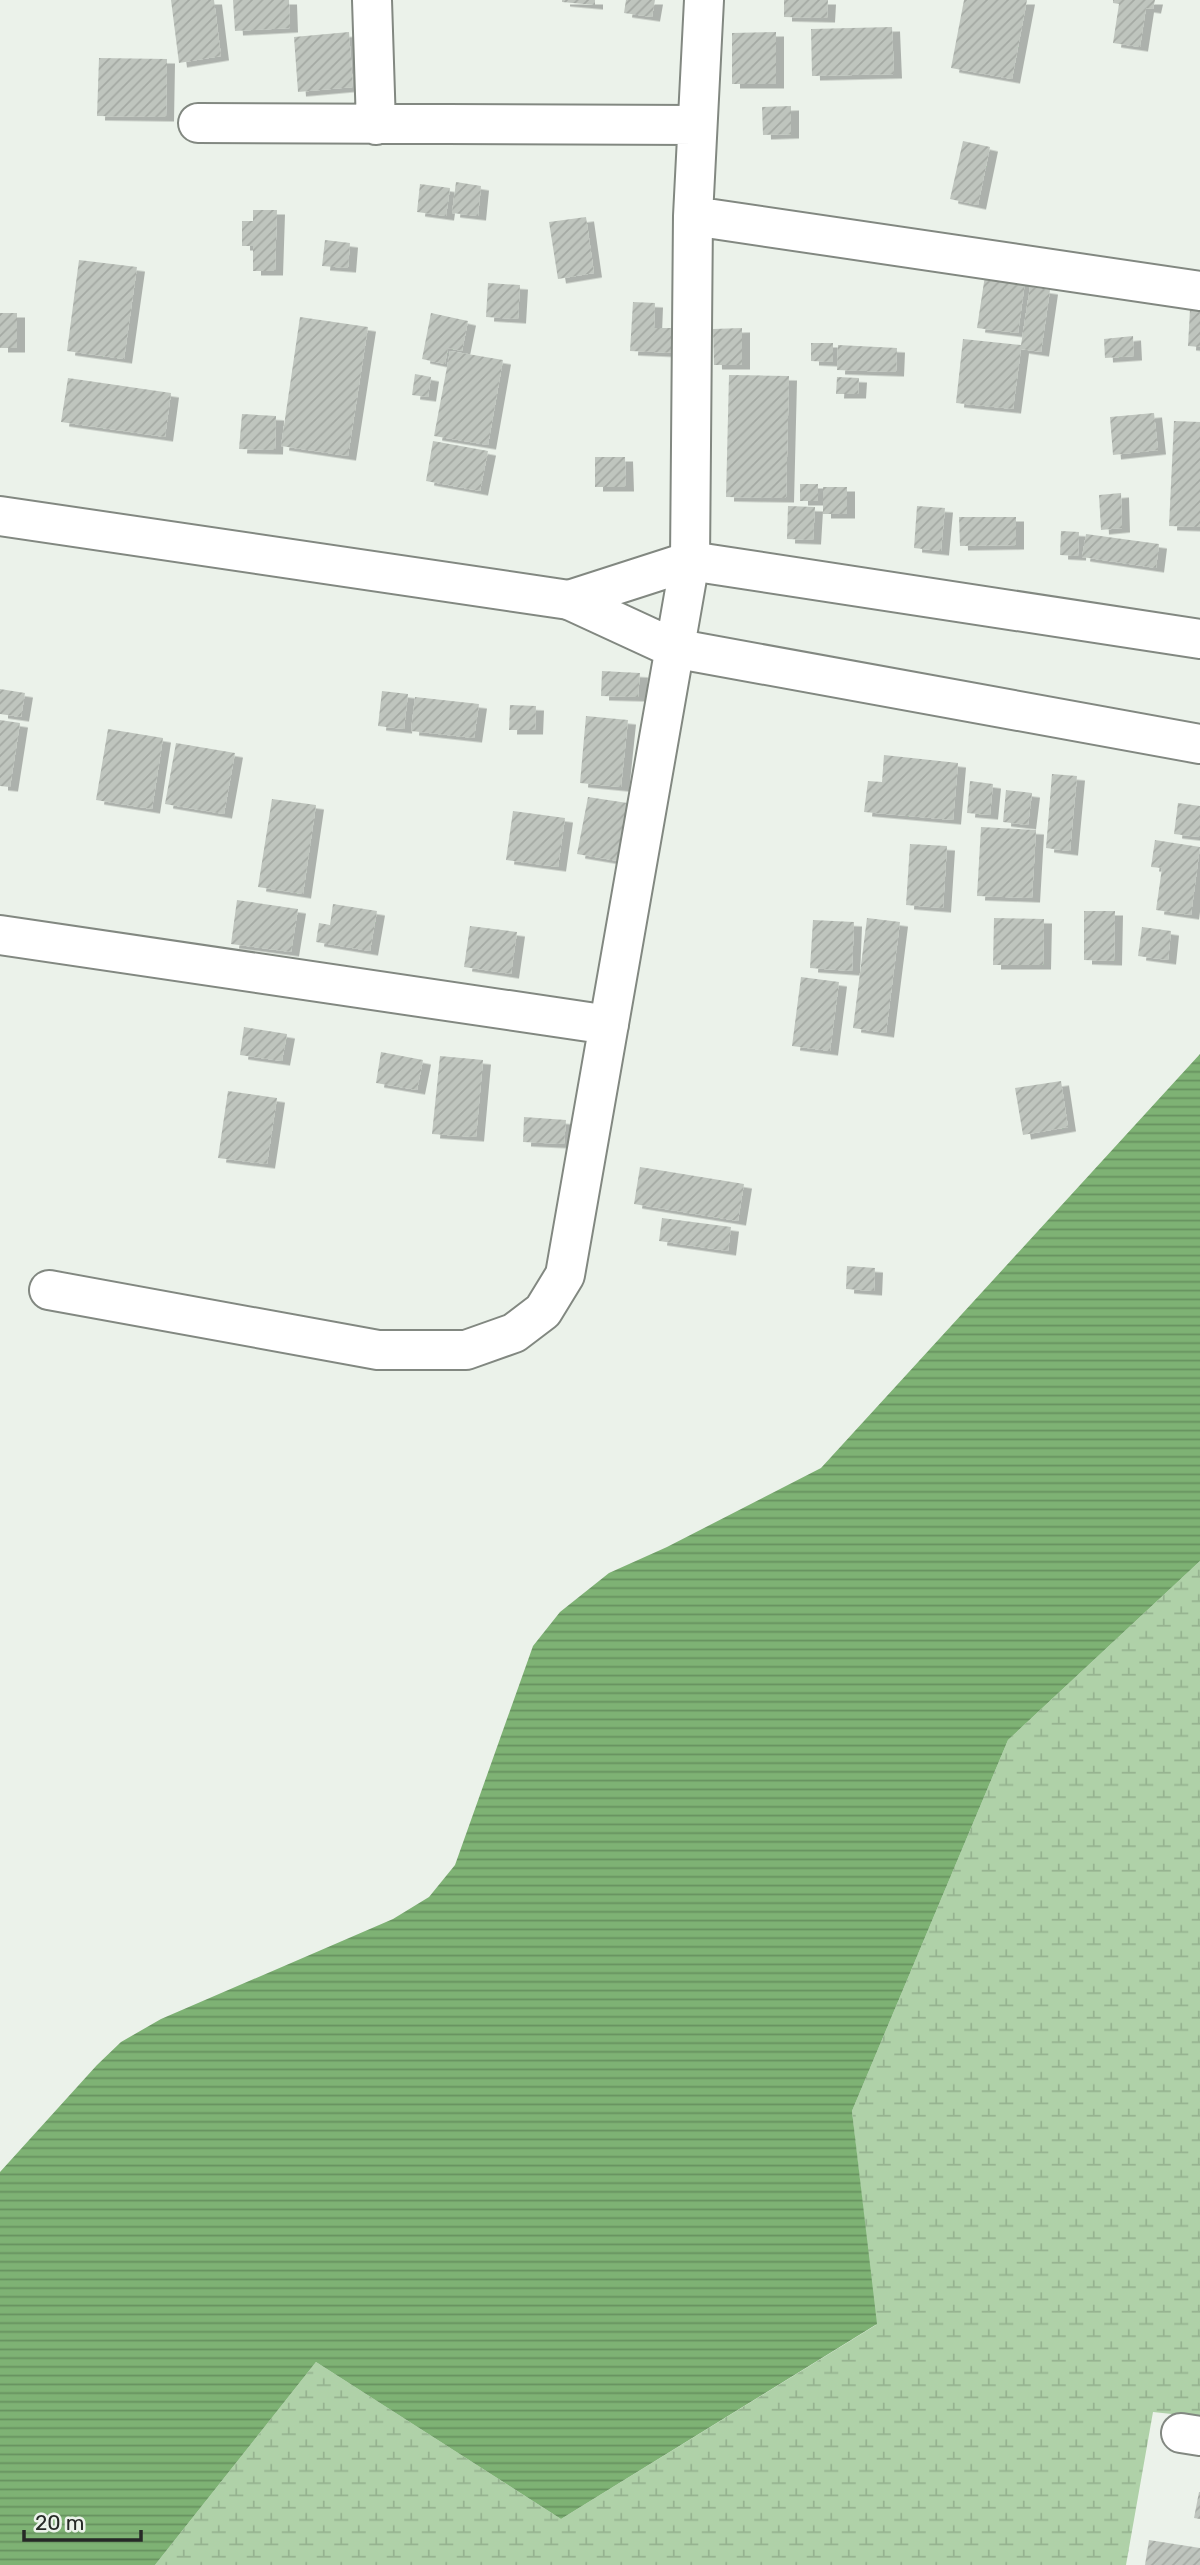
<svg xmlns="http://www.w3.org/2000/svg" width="1200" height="2565" font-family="Rubik,sans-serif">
  <defs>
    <pattern id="wetland-marsh" width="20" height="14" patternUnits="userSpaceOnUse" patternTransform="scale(1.75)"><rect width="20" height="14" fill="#afd1a8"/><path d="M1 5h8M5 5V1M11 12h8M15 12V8" fill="none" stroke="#96b390"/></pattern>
    <pattern id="water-rules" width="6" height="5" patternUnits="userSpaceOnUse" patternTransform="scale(1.75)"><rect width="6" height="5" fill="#7eb274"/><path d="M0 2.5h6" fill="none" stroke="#67915f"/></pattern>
    <pattern id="building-hatch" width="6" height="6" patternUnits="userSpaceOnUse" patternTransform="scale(1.75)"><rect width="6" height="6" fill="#bfc5be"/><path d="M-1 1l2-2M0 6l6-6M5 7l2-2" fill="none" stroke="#a4a9a3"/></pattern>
    <filter id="shadow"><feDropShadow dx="8" dy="4.5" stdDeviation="0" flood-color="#0004"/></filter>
  </defs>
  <rect width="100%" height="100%" fill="#ebf2ea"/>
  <path fill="url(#wetland-marsh)" d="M1200,1561V2417L1153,2412L1126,2565H155L316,2362L561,2519L876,2325L852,2111L1008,1740Z"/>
  <path fill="url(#water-rules)" d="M1200,1054V1561L1008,1740L852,2111L877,2324L561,2519L316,2362L155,2565H0V2172L97,2065L121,2042L161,2019L393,1919L429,1897L455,1865L533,1646L560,1612L609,1573L667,1547L821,1468Z"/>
  <path fill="url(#building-hatch)" filter="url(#shadow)" d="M171,0H214L221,56L179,63Z
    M233,0H289L290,28L235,31Z
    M562,0H595V5L562,2Z
    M626,0H655L652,17L624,13Z
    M784,0H828L827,18L784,17Z
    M964,0H1027L1012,79L951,68Z
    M1113,0H1155L1153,9L1146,8L1140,47L1113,43L1119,4L1113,3Z
    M892,27L894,74L812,76L811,29Z
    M349,32L353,87L298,92L294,37Z
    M776,32V84H732V33Z
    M99,58L167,59L166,117L97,116Z
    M791,106V134L763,135L762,107Z
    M963,141L990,147L978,205L950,199Z
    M456,182L481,186L478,216L452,213Z
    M420,184L450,188L446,216L417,212Z
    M253,210H277L275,271H253V246H242V221H253Z
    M586,217L594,273L558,279L549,222Z
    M325,240L350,243L348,268L322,266Z
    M79,260L137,267L124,359L67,351Z
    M986,269L1026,275L1018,333L977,328Z
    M488,283L520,285L518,319L486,317Z
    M1030,287L1050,290L1041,352L1021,349L1013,409L956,403L963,339L1021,345Z
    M633,302L655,303L654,328H679L678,353L630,351Z
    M1190,309L1200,310V347L1188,346Z
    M0,313H17V348H0Z
    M431,313L468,321L462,351L448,348L445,364L422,359Z
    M300,317L368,327L348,456L281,446Z
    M742,328V365H714L713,329Z
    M1133,336L1134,356L1105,358L1104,339Z
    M811,343H833V362L811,361Z
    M838,345L897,348L896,372L837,370Z
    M450,351L503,360L488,445L434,436Z
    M415,374L431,377L428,397L412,395Z
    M729,375L789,376L786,498L726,497Z
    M837,377L859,378L858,394H836Z
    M68,378L171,393L165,437L61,422Z
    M1154,413L1158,450L1113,455L1110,417Z
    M242,414L276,416L275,450L239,449Z
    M1174,421L1200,422V527L1169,526Z
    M433,441L488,451L480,491L426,481Z
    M595,457H625L626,487H595Z
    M800,484H818V501H800Z
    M823,487H847V514H823Z
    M1121,493L1122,528L1101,530L1099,495Z
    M788,506L815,507L813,540L787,539Z
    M917,506L945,508L941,551L914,548Z
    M959,517H1016V545L960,546Z
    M1061,531L1079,532L1078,556L1060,555Z
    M1086,534L1159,544L1156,568L1082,557Z
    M602,671L640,673L638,697L601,696Z
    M0,689L25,693L21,717L0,714Z
    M382,691L408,694L404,729L378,726Z
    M415,697L479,704L474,738L411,731Z
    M510,705L536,706L535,730H509Z
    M586,716L628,720L621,787L580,783Z
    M0,720L20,723L10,787L0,786Z
    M108,729L163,738L152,809L96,800Z
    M176,743L235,753L224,814L165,804Z
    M884,755L958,763L953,820L864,812L868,781L882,782Z
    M1052,774L1077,776L1070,851L1046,848Z
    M970,781L993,784L990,815L967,813Z
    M1006,790L1032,793L1028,825L1003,822Z
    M588,797L634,804L624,862L577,854Z
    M272,799L316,805L303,894L258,887Z
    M1178,803L1200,806V837L1174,834Z
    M513,811L565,818L558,867L506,860Z
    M981,827L1036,830L1032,898L977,896Z
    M1155,840L1200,847L1191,915L1156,910L1162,868L1151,867Z
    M910,844L947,846L943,908L906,905Z
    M237,900L298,909L291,952L231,944Z
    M333,904L377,911L370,951L316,942L319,923L330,925Z
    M1084,911H1115L1114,961L1084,960Z
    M867,918L900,922L886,1033L853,1028Z
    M994,918L1044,919L1043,965H993Z
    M813,920L854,922L852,971L810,968Z
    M470,926L517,932L511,974L464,967Z
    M1142,927L1171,931L1168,960L1138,956Z
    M801,977L839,982L830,1051L792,1046Z
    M244,1027L287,1034L282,1061L240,1055Z
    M381,1052L423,1060L417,1090L376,1083Z
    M440,1056L483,1060L476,1137L432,1134Z
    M1061,1081L1068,1127L1023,1135L1015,1088Z
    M228,1091L277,1098L267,1164L218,1158Z
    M524,1117L566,1120L564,1144L523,1142Z
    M640,1167L744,1184L738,1221L634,1204Z
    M662,1218L731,1227L728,1251L659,1241Z
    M847,1266L875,1268L874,1291L846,1289Z
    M1199,2492H1200V2519L1194,2518Z
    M1149,2540L1200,2548V2565H1145Z"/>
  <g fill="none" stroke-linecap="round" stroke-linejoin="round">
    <defs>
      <path id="street" d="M372,0L376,125
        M198,123L697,125
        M693,216L1200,291
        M569,600L690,561
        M569,600L673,648
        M0,935L609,1025
        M49,1290L378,1350H466L514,1333L543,1311L565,1275L690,561L693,216L704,0
        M1181,2433L1200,2436"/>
      <path id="secondary" d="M0,516L569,600
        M690,561L1200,639
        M673,648L1200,744"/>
    </defs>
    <use href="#street" stroke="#828881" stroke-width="42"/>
    <use href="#secondary" stroke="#828881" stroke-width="42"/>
    <use href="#street" stroke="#fff" stroke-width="38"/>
    <use href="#secondary" stroke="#fff" stroke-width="38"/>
  </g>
  <path d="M24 2530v10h117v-10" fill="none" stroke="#262926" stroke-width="3.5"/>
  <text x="35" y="2530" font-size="21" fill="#262926" stroke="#ebf2ea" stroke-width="5" paint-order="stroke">20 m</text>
</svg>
